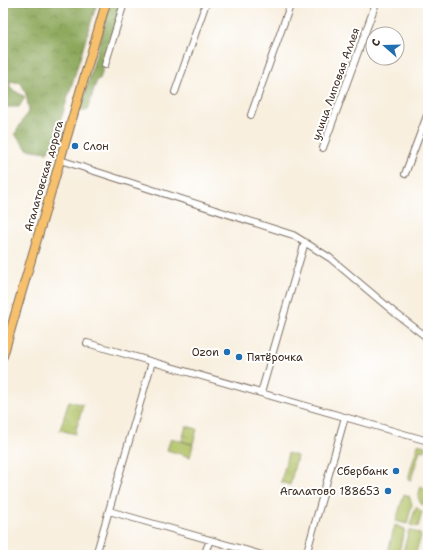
<svg xmlns="http://www.w3.org/2000/svg" width="431" height="558" font-family="'Shantell Sans',sans-serif">
  <defs>
    <pattern id="forest-crowns" width="20" height="18" patternUnits="userSpaceOnUse"><rect width="20" height="18" fill="#8ca75a"/><path d="M2 6a3 3 0 1 1 6 0M12 15a3 3 0 1 1 6 0" fill="none" stroke="#74884a"/></pattern>
    <pattern id="park-crowns" width="20" height="18" patternUnits="userSpaceOnUse"><rect width="20" height="18" fill="#b0c165"/><path d="M2 6a3 3 0 1 1 6 0M12 15a3 3 0 1 1 6 0" fill="none" stroke="#909d53"/></pattern>
  </defs>
  <rect width="100%" height="100%" fill="#fff"/>
  <filter id="ink" filterUnits="userSpaceOnUse"><feTurbulence type="fractalNoise" baseFrequency=".025" numOctaves="2"/><feDisplacementMap in="SourceGraphic" scale="8" xChannelSelector="R" yChannelSelector="G"/><feConvolveMatrix kernelMatrix="1 2 1 2 8 2 1 2 1" color-interpolation-filters="sRGB"/></filter>
  <filter id="wash" filterUnits="userSpaceOnUse"><feTurbulence type="fractalNoise" baseFrequency=".012" numOctaves="4" result="noise"/><feDisplacementMap in="SourceGraphic" scale="16" xChannelSelector="R" yChannelSelector="G"/><feGaussianBlur stdDeviation="0.9" result="paint"/><feColorMatrix in="noise" values="0 0 0 0 0 0 0 0 0 0 0 0 0 0 0 0 0 1.4 0 .05"/><feComposite in="paint" operator="in"/></filter>
  <g filter="url(#wash)">
    <rect width="100%" height="100%" fill="#f8efdf"/>
    <path fill="#b0c165" stroke="#767642" d="M171,438L193,445L190,457L167,450Z
      M418,444L425,446V451L420,450L411,480L408,479Z
      M421,486L428,490L424,505L421,504L418,497Z
      M404,494L409,496L412,504L407,524L396,521Z
      M416,507L422,512L418,527L410,525Z
      M395,525L405,529L398,555H387Z
      M409,530L419,533L421,536L416,552L411,555H402Z"/>
    <path fill="url(#forest-crowns)" stroke="#64683c" d="M3,3H97L54,142L47,152L27,149L15,134L29,110L26,94L21,83L10,81V88L25,97L19,107H3Z
      M111,3H121L100,79L97,80L87,111L80,110Z"/>
    <path fill="url(#park-crowns)" stroke="#767642" d="M69,401L83,405L75,434L60,430Z
      M186,426L197,429L193,444L182,441Z
      M288,453L297,456L290,485L281,482Z"/>
  </g>
  <g filter="url(#ink)">
    <g fill="none" stroke-linecap="round" stroke-linejoin="round">
      <defs>
        <path id="minor" d="M105,65L124,3
          M175,92L206,3
          M251,115L291,3
          M323,148L376,3
          M60,160L293,235L330,258L395,313L428,338
          M405,174L428,113
          M87,343L428,441
          M261,393L305,242
          M109,511L262,555
          M96,555L152,362
          M204,555L210,540
          M306,555L345,417"/>
        <path id="major" d="M3,356L106,3"/>
      </defs>
      <use href="#minor" stroke="#7d6f62" stroke-width="8"/>
      <use href="#major" stroke="#7d6f62" stroke-width="10"/>
      <use href="#minor" stroke="#fff" stroke-width="6"/>
      <use href="#major" stroke="#f7c06c" stroke-width="8"/>
    </g>
  </g>
  <g fill="#1f6fb2" stroke="#fff" stroke-width="1.5">
    <circle cx="75" cy="146" r="4"/>
    <circle cx="227" cy="352" r="4"/>
    <circle cx="239" cy="357" r="4"/>
    <circle cx="396" cy="471" r="4"/>
    <circle cx="388" cy="491" r="4"/>
  </g>
  <g text-anchor="middle" dominant-baseline="central" stroke-width="4" stroke-linejoin="round" paint-order="stroke">
    <g font-size="11" fill="#3b2a1e" stroke="#fff">
      <text transform="translate(336 84) rotate(-70)">улица Липовая Аллея</text>
      <text transform="translate(44 176) rotate(-74)">Агалатовская дорога</text>
    </g>
    <g font-size="11" fill="#3b2a1e" stroke="#fff" text-anchor="end">
      <text x="83" y="146" text-anchor="start">Слон</text>
      <text x="219" y="352">Ozon</text>
      <text x="247" y="357" text-anchor="start">Пятёрочка</text>
      <text x="388" y="471">Сбербанк</text>
      <text x="380" y="491">Агалатово 188653</text>
    </g>
  </g>
  <rect width="431" height="558" fill="none" stroke="#fff" stroke-width="16"/>
  <g transform="translate(385 46) rotate(290)"><circle r="19" fill="#ffffff" stroke="#b1aaa5"/>
  <path d="M0-3L7 15L0 10L-7 15Z" fill="#1f6fb2"/>
  <text y="-6" font-size="11" font-weight="bold" text-anchor="middle" fill="#3b2a1e">С</text>
  </g>
</svg>
